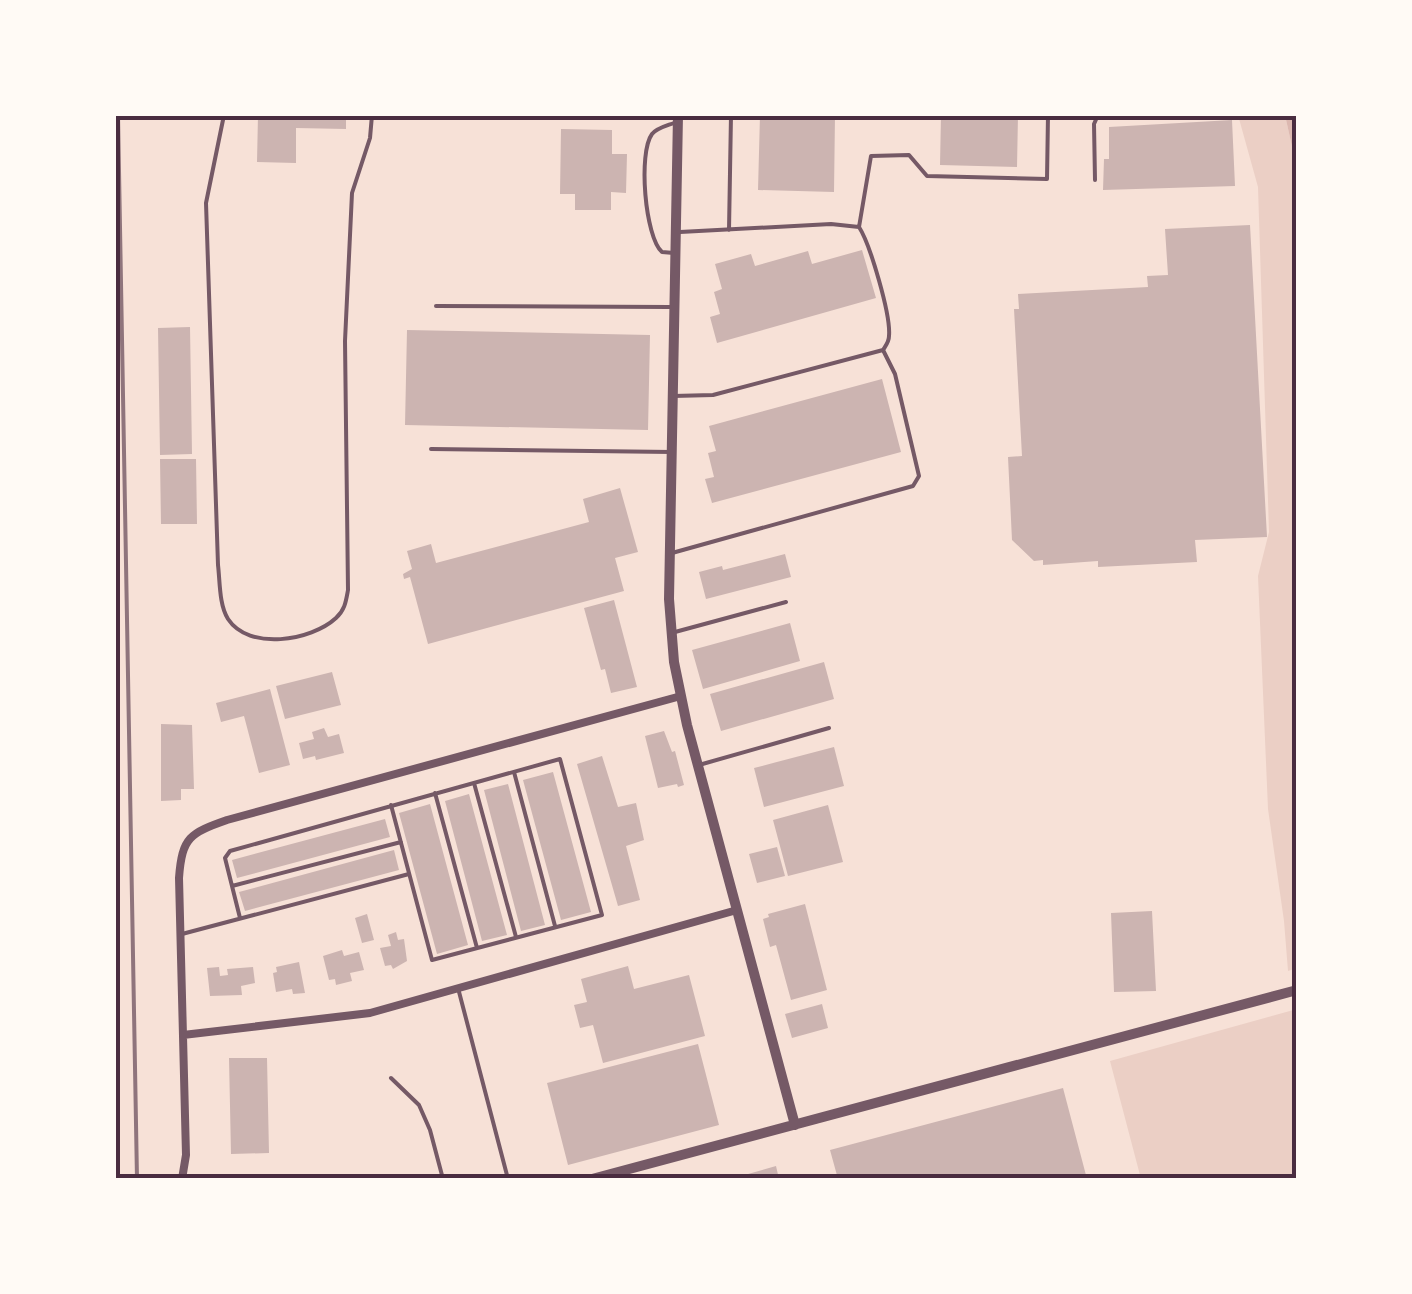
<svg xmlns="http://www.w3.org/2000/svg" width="1412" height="1294" font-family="'Varela Round',sans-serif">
  <rect width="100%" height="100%" fill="#f7e1d7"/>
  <path fill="#ebcfc5" d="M1238,115H1285L1293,151L1292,686L1297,776V968L1288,971L1284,921L1268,809L1258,576L1269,532L1258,187Z
    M1297,1009V1179H1141L1110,1061Z"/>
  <path fill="#dcb8b0" d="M1285,115H1297V776L1292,686L1293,151Z"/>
  <path fill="#ccb4b1" d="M258,115H346V129L296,128V163L257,162Z
    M760,115H835L834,192L758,190Z
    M941,115H1018L1017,167L940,165Z
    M1232,120L1235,186L1103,190L1104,159H1109V127Z
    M561,129L612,130V154H627L626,193L611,192V210H575V194H560Z
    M1250,225L1267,537L1195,540L1197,562L1098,567V561L1043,565V560L1034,561L1012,540L1008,457L1022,456L1014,309H1019L1018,294L1148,287L1147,276L1168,275L1165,229Z
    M862,250L876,298L717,343L710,317L720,314L714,292L722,289L715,264L751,254L755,266L808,251L812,264Z
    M190,327L192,454L160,455L158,328Z
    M407,330L650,335L648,430L405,425Z
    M882,379L901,452L712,503L705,479L714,477L708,453L716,451L709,426Z
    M160,459H196L197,524H161Z
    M620,488L638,552L615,558L624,591L428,644L410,577L404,579L403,574L412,569L407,551L431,544L436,563L589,522L583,499Z
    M785,554L791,577L706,599L699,572L722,566L723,570Z
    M614,600L637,687L611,693L605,669L601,670L584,608Z
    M790,623L800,661L703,689L692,650Z
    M824,662L834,699L721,731L710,694Z
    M332,672L341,705L285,719L276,686Z
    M270,689L290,765L259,773L244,716L221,722L216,703Z
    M161,724L192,725L194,789H181V800L161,801Z
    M324,728L328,737L339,734L344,753L316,760L315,756L303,759L299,743L314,739L312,732Z
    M664,731L672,752L675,751L684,785L678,787L677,784L658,788L645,736Z
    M834,747L844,786L764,807L754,768Z
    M602,756L618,807L636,803L644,840L626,846L640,900L618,906L577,764Z
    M553,772L591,912L561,920L523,780Z
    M508,784L545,925L521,931L484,790Z
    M469,794L507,935L482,941L445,801Z
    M430,804L468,945L437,954L399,813Z
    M828,805L843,862L788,876L773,820Z
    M385,819L390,837L237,878L232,860Z
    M777,847L785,876L757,883L749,854Z
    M394,850L399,870L245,911L239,892Z
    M805,904L827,990L791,1000L776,945L770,947L763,919L769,917L768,914Z
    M1152,911L1156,991L1114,992L1111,913Z
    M367,914L374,940L362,943L355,918Z
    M396,932L398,940L404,939L407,961L393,969L391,965L385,966L380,948L391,946L388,935Z
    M342,950L344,956L359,952L364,970L350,973L352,981L336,985L335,979L329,980L323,956Z
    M299,962L305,993L293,994L292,989L276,992L273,973L277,972L276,967Z
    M628,966L634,989L689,975L705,1036L603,1063L593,1025L580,1028L574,1005L587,1002L581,979Z
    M219,967L220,976L228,975L227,969L253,967L255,983L241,986L242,995L210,996L207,968Z
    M822,1004L828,1028L792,1038L785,1014Z
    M698,1044L719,1125L568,1165L547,1083Z
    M229,1058H267L269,1153L231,1154Z
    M1063,1088L1087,1179H838L830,1150Z
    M776,1166L779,1179H734V1178Z"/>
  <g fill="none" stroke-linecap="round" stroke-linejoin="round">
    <path stroke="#755966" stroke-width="4" d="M224,115L206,203L218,565C220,581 219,605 228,619C249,651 311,641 336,618C345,610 346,601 348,590L345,341L352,193L370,138L372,115
      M674,123C666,126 657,128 652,134C638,153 645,237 662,252L674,253
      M1095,180L1094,124L1098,115
      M859,227L871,156L909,155L927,176L1047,179L1048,115
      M729,230L731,115
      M680,232L831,224L859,227C870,244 891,315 889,336C889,342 886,345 883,350
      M436,306L670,307
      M431,449L672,452
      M672,553L913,486L919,476L895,374L883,350L713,395L673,396
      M675,632L786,602
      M699,765L829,728
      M514,772L555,926
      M474,783L516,937
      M435,793L477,948
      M232,886L401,842
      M240,918L225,858L230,851L560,759L602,915L432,960L391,805
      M182,934L409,874
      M458,988L508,1179
      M391,1078L419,1105L430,1130L443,1179"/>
    <path stroke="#755966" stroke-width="8" d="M183,1035L370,1013L737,910
      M182,1179L186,1155L179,878C182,837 190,833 227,820L681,696"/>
    <path stroke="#755966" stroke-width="10" d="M678,115L669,599L674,662L687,725L795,1125
      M592,1179L1297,990"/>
    <path stroke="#8f747c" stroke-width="4" d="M118,115L137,1179"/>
  </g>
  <rect width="1412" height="1294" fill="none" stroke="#fffaf5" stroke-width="235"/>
  <rect x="118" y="118" width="1176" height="1058" fill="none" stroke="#4a2c40" stroke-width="4"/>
</svg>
